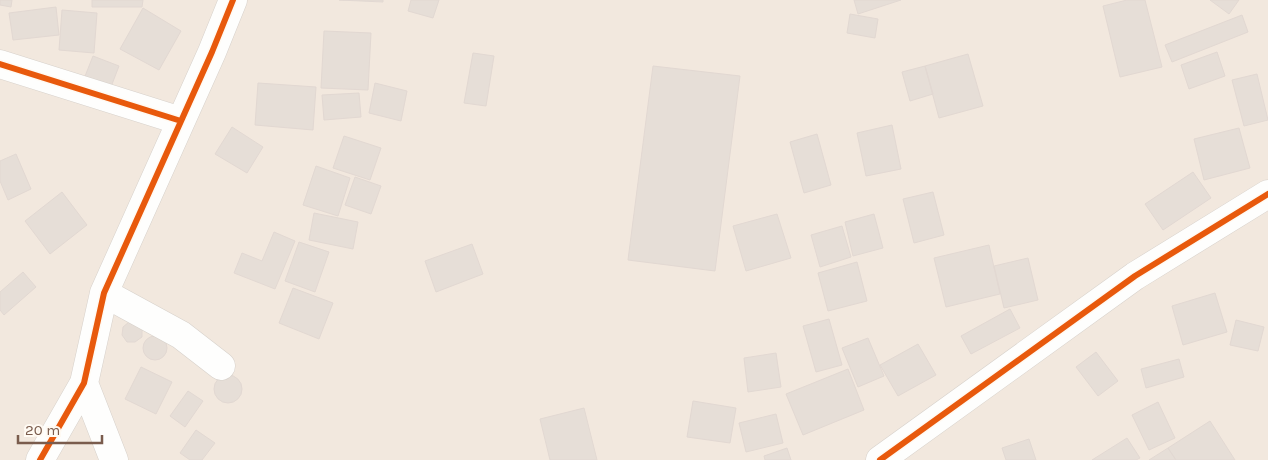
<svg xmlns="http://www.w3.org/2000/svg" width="1268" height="460" font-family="Karla,sans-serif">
  <rect width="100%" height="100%" fill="#f9f5f0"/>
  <path fill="#f2e8de" d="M0,0H1268V460H0Z"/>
  <path fill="#e6ded7" stroke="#e2d8d2" d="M0,0H12L11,7L0,5Z
    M92,0H143L142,7H92Z
    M339,0H383V2Z
    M411,0H439L433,18L408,11Z
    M854,0H901L858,14Z
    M1127,0H1145L1162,67L1120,77L1103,6Z
    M1210,0H1239L1229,14Z
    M56,7L59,35L13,40L9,13Z
    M143,8L181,31L159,70L120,49Z
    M62,10L97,13L94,53L59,50Z
    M850,14L878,19L875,38L847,33Z
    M1242,15L1248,32L1172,62L1165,45Z
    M324,31L371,33L368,90L321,88Z
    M1217,52L1225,76L1189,89L1181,65Z
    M473,53L494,56L486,106L464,103Z
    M968,54L983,106L939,118L925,66Z
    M93,56L119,66L104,105L78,94Z
    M653,66L740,76L715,271L628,260Z
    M925,66L933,94L910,101L902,72Z
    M1257,74L1268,120L1244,126L1232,80Z
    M258,83L316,87L313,130L255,125Z
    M375,83L407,91L401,121L369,113Z
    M359,93L361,117L324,120L322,95Z
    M892,125L901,169L866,176L857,133Z
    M232,127L263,147L247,173L215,154Z
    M1239,128L1250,168L1204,180L1194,139Z
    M817,134L831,185L804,193L790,142Z
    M344,136L381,148L370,180L333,168Z
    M16,154L31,189L8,200L0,181V161Z
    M316,166L350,178L338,216L303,205Z
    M1193,172L1211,198L1163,230L1145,204Z
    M355,177L381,186L371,214L345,205Z
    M62,192L87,225L50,254L25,221Z
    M933,192L944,235L914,243L903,199Z
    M314,213L358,222L353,249L309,240Z
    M777,214L791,258L746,271L733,226Z
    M874,214L883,248L853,256L845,222Z
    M842,226L851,257L820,267L811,235Z
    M274,232L295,241L275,289L234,273L242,253L262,261Z
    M299,242L329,252L315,292L285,281Z
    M472,244L483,274L436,292L425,261Z
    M989,245L1000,294L946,307L934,258Z
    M1028,258L1038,300L1004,308L994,266Z
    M857,262L867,301L828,311L818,273Z
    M23,272L36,287L4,315L0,310V292Z
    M293,288L333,303L319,339L279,323Z
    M1215,293L1227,332L1183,345L1172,306Z
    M1010,309L1020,328L971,354L961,336Z
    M829,319L842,365L816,372L803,326Z
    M1236,320L1264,327L1258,351L1230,345Z
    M129,322L142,329V337L135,342H127L122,335L123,327Z
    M143 348a12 12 0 1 1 24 0a12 12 0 1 1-24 0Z
    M868,338L884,376L858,387L842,348Z
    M918,344L936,375L898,396L880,365Z
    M1096,352L1118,381L1098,396L1076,367Z
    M776,353L781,387L748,392L744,358Z
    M1179,359L1184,377L1146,388L1141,369Z
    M141,367L172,382L156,414L125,399Z
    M848,369L864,410L803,435L786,394Z
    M214 389a14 14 0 1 1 28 0a14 14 0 1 1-28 0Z
    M188,391L203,401L185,427L170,416Z
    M693,401L736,408L730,443L687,437Z
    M1158,402L1175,438L1149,450L1132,415Z
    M584,408L597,460H550L540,419Z
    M776,414L783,443L746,452L739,423Z
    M1210,421L1235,460H1176L1168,448Z
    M196,430L215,443L202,460H190L180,453Z
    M1127,438L1140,458L1136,460H1092Z
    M1029,439L1036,460H1006L1002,448Z
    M787,448L791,460H765L764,456Z
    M1168,448L1176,460H1149Z"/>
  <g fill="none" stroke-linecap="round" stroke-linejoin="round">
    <defs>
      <path id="street" d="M0,64L181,121
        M104,293L181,335L221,366
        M84,383L114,460
        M40,460L84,383L104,293L212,52L233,0
        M880,460L1135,276L1268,194"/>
    </defs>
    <use href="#street" stroke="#d7d1cb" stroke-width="29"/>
    <use href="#street" stroke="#fefefd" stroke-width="28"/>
    <defs>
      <path id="cycleway" d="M0,64L181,121
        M40,460L84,383L104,293L212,52L233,0
        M880,460L1135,276L1268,194"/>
    </defs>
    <use href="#cycleway" stroke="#fffaf3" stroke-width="9"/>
    <use href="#cycleway" stroke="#e8590c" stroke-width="6"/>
  </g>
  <path d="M18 435v8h84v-8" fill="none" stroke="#7a5c4d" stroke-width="2.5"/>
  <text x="25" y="435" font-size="15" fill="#7a5c4d" stroke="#fffaf3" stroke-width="4" paint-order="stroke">20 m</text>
</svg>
